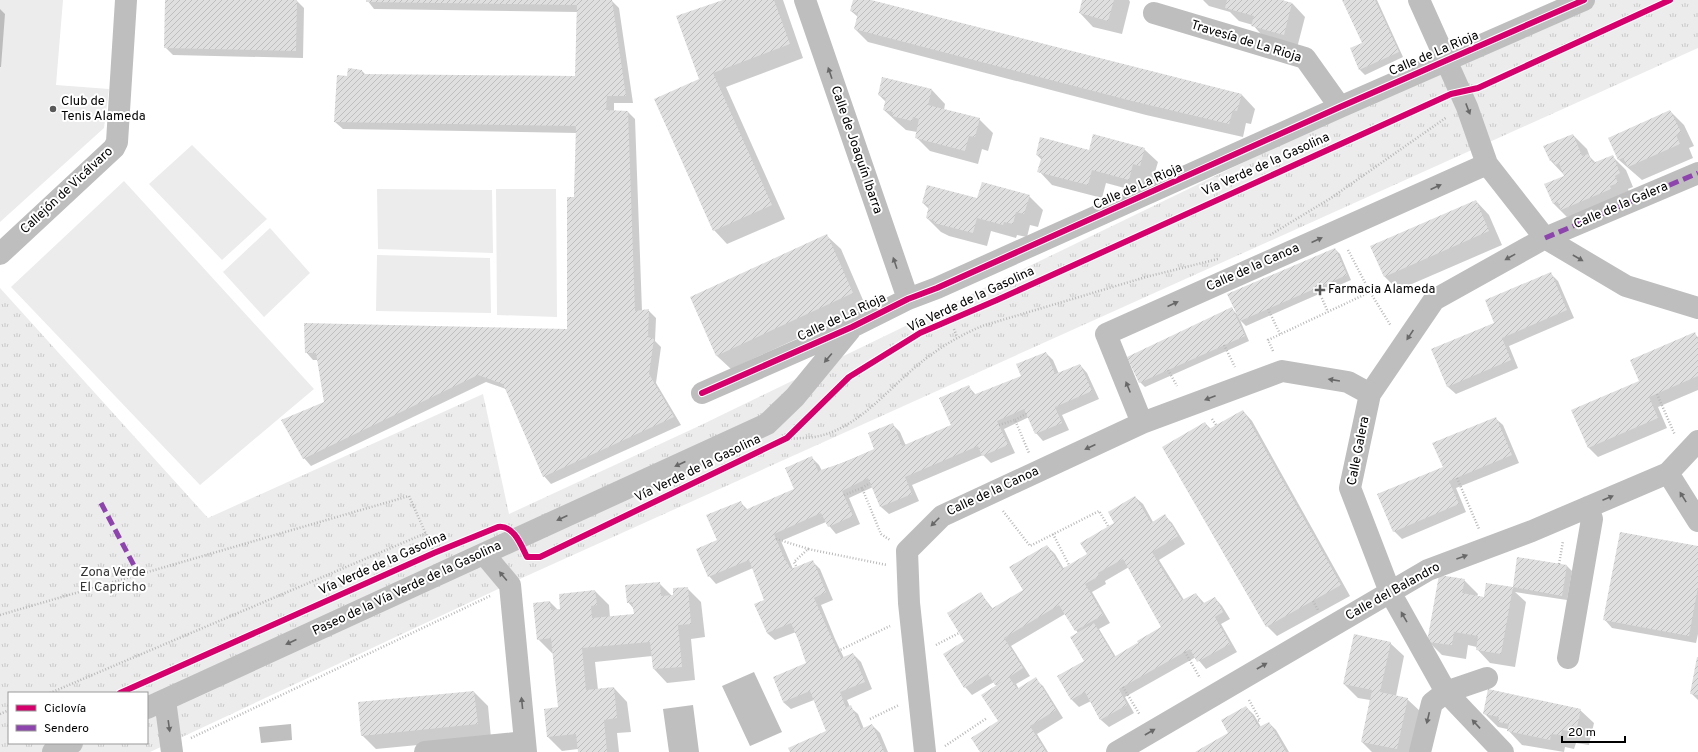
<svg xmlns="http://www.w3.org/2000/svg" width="1698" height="752" font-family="Overpass,sans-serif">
  <defs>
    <pattern id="park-tufts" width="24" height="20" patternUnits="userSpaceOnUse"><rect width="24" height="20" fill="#ececec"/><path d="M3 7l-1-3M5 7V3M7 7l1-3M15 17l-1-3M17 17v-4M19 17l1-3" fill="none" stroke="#c9c9c9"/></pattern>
    <pattern id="building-hatch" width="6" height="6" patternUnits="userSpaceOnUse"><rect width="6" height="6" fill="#dfdfdf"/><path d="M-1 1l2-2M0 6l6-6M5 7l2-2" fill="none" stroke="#bebebe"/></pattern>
  </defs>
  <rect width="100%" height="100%" fill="#fff"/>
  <path fill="#ececec" d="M0,0H63L56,85L109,89L104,128L0,222Z
    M192,145L267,219L222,260L149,184Z
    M124,181L314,389L200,485L11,287Z
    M377,189L492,190L493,253L378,249Z
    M496,189H556L557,317L497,315Z
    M270,228L310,273L264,317L223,272Z
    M377,255L490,258L491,313L376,311Z"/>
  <path fill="url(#park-tufts)" fill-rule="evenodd" d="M1579,0H1698V48L522,578L150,752H0V288L208,518L483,394L509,514L699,426ZM9,693H147V743H9Z"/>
  <path fill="#bfbfbf" d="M754,672L782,732L750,746L722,686Z
    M693,705L699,752H669L663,709Z
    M291,724L292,740L261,743L259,727Z"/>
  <path fill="#0003" fill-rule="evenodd" d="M166,0L297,1L304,8L303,58L173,55L165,47Z
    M367,0H598L612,1L619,8L633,103H614V111L628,112L635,119L642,311H649L656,318L655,341L661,347L656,383L681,425L551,484L544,476L506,389L486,382L311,466L304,458L325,403L318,360H313L306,352L568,330L577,133L343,129L335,122L348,77L362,71L366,75L576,77L577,12L374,9Z
    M726,0H783L803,58L726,87L785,219L727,244L714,230L700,80Z
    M854,0H867L1242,95L1255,109L1251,124L1246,123L1243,137L1146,115L868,42L855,29L858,17L851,11Z
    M1083,0H1129L1130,2L1122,34L1093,27L1080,13Z
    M1203,0H1278L1292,3L1305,17L1297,48L1266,40L1253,25L1239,21L1230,12L1209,6Z
    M1344,0H1377L1403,57L1365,75L1360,70L1351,49L1363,43Z
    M0,9L5,14L1,67H0Z
    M883,78L932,90L945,104L944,110L979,119L993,133L988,151L982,149L978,164L930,151L916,137L917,132L906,130L898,123L884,110L886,102L879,95Z
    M1670,111L1684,125L1694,146L1689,148L1693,158L1642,180L1619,160L1609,138Z
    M1573,135L1587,149L1590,157L1596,163L1612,156L1626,170L1633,187L1628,189L1631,197L1567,217L1553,203L1566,177L1550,160Z
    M1144,149L1158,162L1153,179L1147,178L1143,193L1106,183L1102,198L1052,185L1039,171L1042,160L1037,155Z
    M1029,196L1043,210L1038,227L1030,225L1027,237L1017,235L1016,238L991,231L987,246L949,236L941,232L927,218L929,209L923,203Z
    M1476,201L1489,215L1502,245L1398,290L1384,276Z
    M827,236L841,249L866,307L731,369L717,356L691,298Z
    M1335,249L1340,254L1351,280L1246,326L1240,320L1249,341L1145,387L1140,382L1232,309L1237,314Z
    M1551,274L1558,281L1574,318L1509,346L1518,368L1456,394L1448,387L1432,350L1495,323Z
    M1694,334L1698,337V390L1658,407L1667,428L1598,457L1588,447L1640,382Z
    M1046,353L1053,360L1059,374L1080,365L1087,373L1099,399L1062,415L1069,430L1043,441L1036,433L1029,417L1004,429L1015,453L991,463L983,455L912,485L919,501L889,514L881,507L873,487L849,498L860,524L836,534L826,522L781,541L793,569L812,561L820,569L833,600L821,605L835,639L844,658L853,654L861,662L872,689L847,700L850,707L858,714L864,729L872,725L880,733L888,752H791L828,732L814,700L791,709L783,702L807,664L796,632L775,640L767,633L765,601L753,568L716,584L709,576L718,541L740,502L748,510L795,489L811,457L819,465L822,471L876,449L892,424L900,432L906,446L952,426L968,386L976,395L1023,376Z
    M1243,411L1252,421L1350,596L1277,636L1267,626L1205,423L1211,429Z
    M1495,418L1503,425L1519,463L1456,488L1466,512L1402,539L1394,531L1444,468Z
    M1135,497L1143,504L1153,522L1165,516L1172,523L1185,544L1159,560L1184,600L1196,594L1205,604L1215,598L1222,606L1230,619L1221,624L1237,652L1206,669L1196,657L1125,697L1134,713L1109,727L1101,720L1091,701L1079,707L1072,700L1058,676L1085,661L1078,633L1065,614L1011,646L1030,676L1016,684L1019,689L1035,679L1043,686L1063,718L1037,734L1048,752H981L999,722L997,686L994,682L972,695L965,687V641L981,594L993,609L1024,591L1047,546L1055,554L1064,569L1088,554L1116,523ZM1129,567L1163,628L1116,657L1099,629L1110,623L1092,592L1106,584L1105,581Z
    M1698,547V634L1696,643L1612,628L1605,620Z
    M1518,558L1567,566L1572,571L1567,600L1515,592L1526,602L1515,667L1490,663L1477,649V647L1468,645L1466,659L1442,655L1428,641L1464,580L1478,594L1477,597L1484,598L1487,584L1513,589Z
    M659,583L672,596L687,588L701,602L705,637L691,639L695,680L667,683L654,669L652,656L595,662L598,690L614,688L627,702L631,732L617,733L619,752H579L578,749L562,751L548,737L559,708L554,653H552L538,639L550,602L558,610L595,591L609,605L610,618L635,615L634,609L628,602Z
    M1390,643L1404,656L1396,696L1407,699L1421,712L1413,752H1372L1362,742L1370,700L1358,698L1344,684Z
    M1698,658V700L1691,693Z
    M474,692L488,706L491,738L376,749L362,735Z
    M1246,707L1254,715L1261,727L1269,723L1276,730L1289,752H1197L1229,734Z
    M1580,710L1594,723L1589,745L1576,743L1574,749L1565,747L1564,752L1522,745L1507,729L1498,727L1484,713Z"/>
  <path fill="url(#building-hatch)" d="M165,0H297L296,51L164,48Z
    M366,0H612L626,96H607L606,110L628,111L635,311L649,309L648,337L654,339L649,374L674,417L543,477L503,384L478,375L303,459L281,420L324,402L316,353H305L304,323L567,329V197H574L576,126L334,122L337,75L347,76L348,68L362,70V74L575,76L577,5L366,2Z
    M723,0H774L790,44L713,73L772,205L713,231L654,99L699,79L676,16Z
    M853,0H871L1242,94L1237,111L1233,110L1229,124L1132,101L854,29L858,13L850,11Z
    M1082,0H1114L1108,21L1079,13Z
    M1227,0H1282L1292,3L1284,35L1251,26L1254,16L1225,8Z
    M1342,0H1375L1399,52L1359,70L1350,48L1362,43Z
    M882,77L932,89L928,105L980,118L975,137L969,136L965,151L915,138L919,119L913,117L912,121L892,116L893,112L883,110L886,98L878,95Z
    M1670,110L1681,132L1676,135L1680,144L1628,167L1623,158L1618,160L1608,138Z
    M1093,134L1145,148L1140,166L1133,164L1129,180L1092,170L1088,185L1037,172L1042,156L1036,155L1040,137L1089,150Z
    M1573,134L1582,156L1588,154L1593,163L1613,155L1620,173L1615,176L1618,183L1610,186L1611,189L1561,210L1558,202L1553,204L1544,184L1564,176L1559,163L1555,165L1553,160L1550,161L1543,146Z
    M982,182L1030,195L1024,214L1016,212L1013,224L1004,222L1003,225L977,218L973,233L934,223L935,221L926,218L929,205L922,203L927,185L977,198Z
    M1476,200L1489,231L1384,277L1370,246Z
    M827,234L853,293L716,356L690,297Z
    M1335,248L1347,275L1240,321L1227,294Z
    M1551,272L1567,310L1502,338L1511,360L1447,387L1431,349L1494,323L1485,300Z
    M1232,307L1245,336L1139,383L1127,357Z
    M1695,332L1698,340V376L1649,397L1658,418L1588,448L1571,410L1639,381L1630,360Z
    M1046,352L1055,374L1080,364L1092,391L1055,407L1062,423L1035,434L1024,409L997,421L1008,445L982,456L978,446L905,477L912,494L880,507L868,478L842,491L853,516L828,527L821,513L774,534L784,558L791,569L813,560L826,592L814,598L828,630L841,658L853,653L865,682L840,692L846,708L851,705L861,729L872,724L884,752H790L788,748L826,731L810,691L783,702L773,677L806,663L799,642L791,623L767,633L754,604L764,600L749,560L708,577L696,549L717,540L706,515L741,501L745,510L794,489L785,468L812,456L818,471L845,462L874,449L868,433L893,423L902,446L951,425L939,398L969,385L973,395L1021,376L1016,364Z
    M1243,410L1341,585L1266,627L1162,447L1205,422L1209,429Z
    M1496,417L1512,455L1449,481L1459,504L1393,532L1377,494L1443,467L1432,443Z
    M1135,496L1151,523L1165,514L1178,536L1152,552L1166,576L1182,600L1196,593L1202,604L1215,597L1223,612L1215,617L1230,644L1197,662L1190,649L1119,689L1127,705L1100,720L1085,692L1071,700L1057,676L1084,661L1070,637L1094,623L1114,657L1137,643L1140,648L1137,641L1161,627L1123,559L1098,573L1099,576L1085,584L1103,615L1075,631L1059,605L1004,638L1023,668L1009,677L1017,689L1036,677L1056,710L1030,726L1046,752H1013L1012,750L1009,752H980L971,738L998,721L981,695L1003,681L995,685L988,674L964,688L943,654L964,641L947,613L981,592L991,609L1023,590L1009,567L1047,545L1062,569L1087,554L1080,543L1114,523L1108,512Z
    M1620,532L1698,546V587L1689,636L1603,620Z
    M1517,557L1567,565L1562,596L1513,587Z
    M1439,575L1465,579L1462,593L1484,597L1486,583L1513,587L1501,654L1476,650L1478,636L1454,632L1452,645L1427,642Z
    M660,582L661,596L673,595V588L688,587L691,624L678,625L682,667L653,669L650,642L582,648L586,690L614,687L617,718L604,720L607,752H578L576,734L547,737L544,709L558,707L551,638L537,640L533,603L550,601L551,610L560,609L559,594L595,590L597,605L591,606L592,618L634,614L632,602L627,603L625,585Z
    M1354,634L1391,642L1380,692L1408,698L1397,749L1361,742L1372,690L1343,684Z
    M1697,657H1698V695L1690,694Z
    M1488,689L1581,709L1576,732L1562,730L1561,735L1551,734L1550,740L1507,731L1509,724L1498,722L1499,717L1483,714Z
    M474,691L478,724L361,736L358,702Z
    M1246,706L1259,727L1269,722L1286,752H1195L1228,733L1221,720Z"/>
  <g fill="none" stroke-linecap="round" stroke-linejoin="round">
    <path stroke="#b9b9b9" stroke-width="2.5" stroke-dasharray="1 2" stroke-linecap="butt" d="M1270,235L1331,198L1447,117
      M1348,250L1370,292
      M1317,287L1328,312
      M1268,309L1280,334
      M954,329L957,337
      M1224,345L1235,367
      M1273,351L1268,340L1370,292L1391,326
      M1168,370L1177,386
      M1657,394L1675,435
      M1212,419L1216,425
      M1015,420L1026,414
      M999,425L1015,420L1029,453
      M785,437C790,440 797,438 803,438C854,437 887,388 924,360C942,346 961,335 982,326L1146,277L1218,259
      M1457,478L1479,529
      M862,488L870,483
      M844,495L862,488L881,534L890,540
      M1003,511L1030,546L1099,511L1108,526
      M1053,534L1069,565
      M776,539L809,549
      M1559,564L1563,541
      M796,566L794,562L808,549L887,565
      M1313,601L1318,610
      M0,615L409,496L434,552
      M936,645L959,633
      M838,651L890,626
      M1185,652L1200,678
      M1123,687L1140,715
      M50,693L426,533
      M1249,700L1260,720L1256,722
      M0,714L9,710
      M870,719L899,705
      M191,738L490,596
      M945,746L987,718"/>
    <path stroke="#bebebe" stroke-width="22" d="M805,0L908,299
      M1419,0L1467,107L1487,164L1545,238L1626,286L1698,308
      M1154,13L1305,58L1340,107
      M0,254L114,148L117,142L126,0
      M702,393L852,327L908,299L937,288L1340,107L1584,0
      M1142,423L1106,334L1487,164
      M1668,473L1698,521
      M484,554L510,585L526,752
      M1568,658L1592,519L1588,507
      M165,700L172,752
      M147,708L767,424L795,397L850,330
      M53,752L72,743
      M425,752L525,742
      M925,752L909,603L907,551L942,516L1142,423L1282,371L1348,382L1370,394
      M1117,752L1428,570L1532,531L1668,473L1698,441
      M1420,752L1432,703L1446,692L1487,678
      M1503,752L1446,692L1390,592L1350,488L1370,394L1434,300L1545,238L1698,173"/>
    <path stroke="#8e44ad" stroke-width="5" stroke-dasharray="10 5" stroke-linecap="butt" d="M1545,238L1698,173
      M101,503L139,575"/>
    <defs>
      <path id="cycleway" d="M702,393L852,327L908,299L937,288L1340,107L1584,0
        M120,693L434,553L498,527C514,525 521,545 527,557H540L787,438L849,377L920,333L997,300L1451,94L1478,88L1670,0"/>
    </defs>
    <use href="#cycleway" stroke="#fff" stroke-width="8"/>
    <use href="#cycleway" stroke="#d6006c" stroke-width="6"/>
  </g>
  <defs><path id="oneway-solid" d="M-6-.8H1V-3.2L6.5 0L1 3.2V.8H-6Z"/></defs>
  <g fill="#686868">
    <use href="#oneway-solid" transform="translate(830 73) rotate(-109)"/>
    <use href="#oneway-solid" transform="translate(1468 109) rotate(69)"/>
    <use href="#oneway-solid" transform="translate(1436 187) rotate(-24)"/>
    <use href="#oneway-solid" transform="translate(1317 240) rotate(-24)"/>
    <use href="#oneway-solid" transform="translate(1510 257) rotate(151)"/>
    <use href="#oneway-solid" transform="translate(1578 258) rotate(30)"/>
    <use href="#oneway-solid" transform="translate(895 263) rotate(-109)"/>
    <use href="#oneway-solid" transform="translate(1173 304) rotate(-24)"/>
    <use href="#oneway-solid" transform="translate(1410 335) rotate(124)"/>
    <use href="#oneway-solid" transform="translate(828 358) rotate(130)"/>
    <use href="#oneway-solid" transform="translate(1334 380) rotate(-171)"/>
    <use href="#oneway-solid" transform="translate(1128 387) rotate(-112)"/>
    <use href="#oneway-solid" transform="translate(1210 398) rotate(159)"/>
    <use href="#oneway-solid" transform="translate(1090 447) rotate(155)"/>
    <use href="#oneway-solid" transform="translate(680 464) rotate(155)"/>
    <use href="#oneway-solid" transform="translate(1683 497) rotate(-122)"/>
    <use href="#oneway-solid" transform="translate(1608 498) rotate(-23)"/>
    <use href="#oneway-solid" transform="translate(562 518) rotate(155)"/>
    <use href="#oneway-solid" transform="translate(935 522) rotate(135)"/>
    <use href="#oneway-solid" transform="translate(1462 557) rotate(-20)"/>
    <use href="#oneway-solid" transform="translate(503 576) rotate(-130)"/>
    <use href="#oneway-solid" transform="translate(1404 617) rotate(-120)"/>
    <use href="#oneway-solid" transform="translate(291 642) rotate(155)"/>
    <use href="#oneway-solid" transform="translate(1262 666) rotate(-30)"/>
    <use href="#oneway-solid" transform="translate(522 703) rotate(-96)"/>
    <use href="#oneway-solid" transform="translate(1428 718) rotate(103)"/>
    <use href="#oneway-solid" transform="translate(1476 724) rotate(-133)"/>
    <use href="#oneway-solid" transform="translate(169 726) rotate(82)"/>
    <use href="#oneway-solid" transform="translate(1150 732) rotate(-30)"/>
  </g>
  <g fill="#595959" stroke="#fff" stroke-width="1.5">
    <circle cx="53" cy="109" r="4"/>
    <path d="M1318 284h4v4h4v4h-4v4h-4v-4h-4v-4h4z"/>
  </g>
  <g text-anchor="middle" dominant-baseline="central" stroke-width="4" stroke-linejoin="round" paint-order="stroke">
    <g font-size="13" fill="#000" stroke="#fff">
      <text transform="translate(1246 42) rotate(17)">Travesía de La Rioja</text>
      <text transform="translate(1434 54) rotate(-23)">Calle de La Rioja</text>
      <text transform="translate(856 150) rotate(71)">Calle de Joaquín Ibarra</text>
      <text transform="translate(1266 165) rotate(-24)">Vía Verde de la Gasolina</text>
      <text transform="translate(1138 187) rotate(-24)">Calle de La Rioja</text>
      <text transform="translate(67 191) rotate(-43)">Callejón de Vicálvaro</text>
      <text transform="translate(1621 206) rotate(-23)">Calle de la Galera</text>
      <text transform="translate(1253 268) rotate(-24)">Calle de la Canoa</text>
      <text transform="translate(971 300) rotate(-25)">Vía Verde de la Gasolina</text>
      <text transform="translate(842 318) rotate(-25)">Calle de La Rioja</text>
      <text transform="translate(1359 451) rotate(-79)">Calle Galera</text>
      <text transform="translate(698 469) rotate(-26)">Vía Verde de la Gasolina</text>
      <text transform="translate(993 492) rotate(-25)">Calle de la Canoa</text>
      <text transform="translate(383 564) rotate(-24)">Vía Verde de la Gasolina</text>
      <text transform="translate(407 589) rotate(-25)">Paseo de la Vía Verde de la Gasolina</text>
      <text transform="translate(1393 592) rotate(-29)">Calle del Balandro</text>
    </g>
    <g font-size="13" fill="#000" stroke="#fff" text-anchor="start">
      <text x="61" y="102">Club de<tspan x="61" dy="15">Tenis Alameda</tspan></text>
      <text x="1328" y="290">Farmacia Alameda</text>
    </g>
    <g font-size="13" fill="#333" stroke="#fff">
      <text x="113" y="573">Zona Verde<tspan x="113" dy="15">El Capricho</tspan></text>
    </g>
  </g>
  <rect x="8" y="692" width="140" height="52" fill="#ffffff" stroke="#999999"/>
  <rect x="16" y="705" width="20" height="6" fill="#d6006c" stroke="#999999"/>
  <text x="44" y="712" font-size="12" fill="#000000">Ciclovía</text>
  <rect x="16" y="725" width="20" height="6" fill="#8e44ad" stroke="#999999"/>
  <text x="44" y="732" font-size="12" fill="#000000">Sendero</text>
  <path d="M1562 736v6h63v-6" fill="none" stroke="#000000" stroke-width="2"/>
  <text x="1568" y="736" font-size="12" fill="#000000" stroke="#ffffff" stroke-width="3" paint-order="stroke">20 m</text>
</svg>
